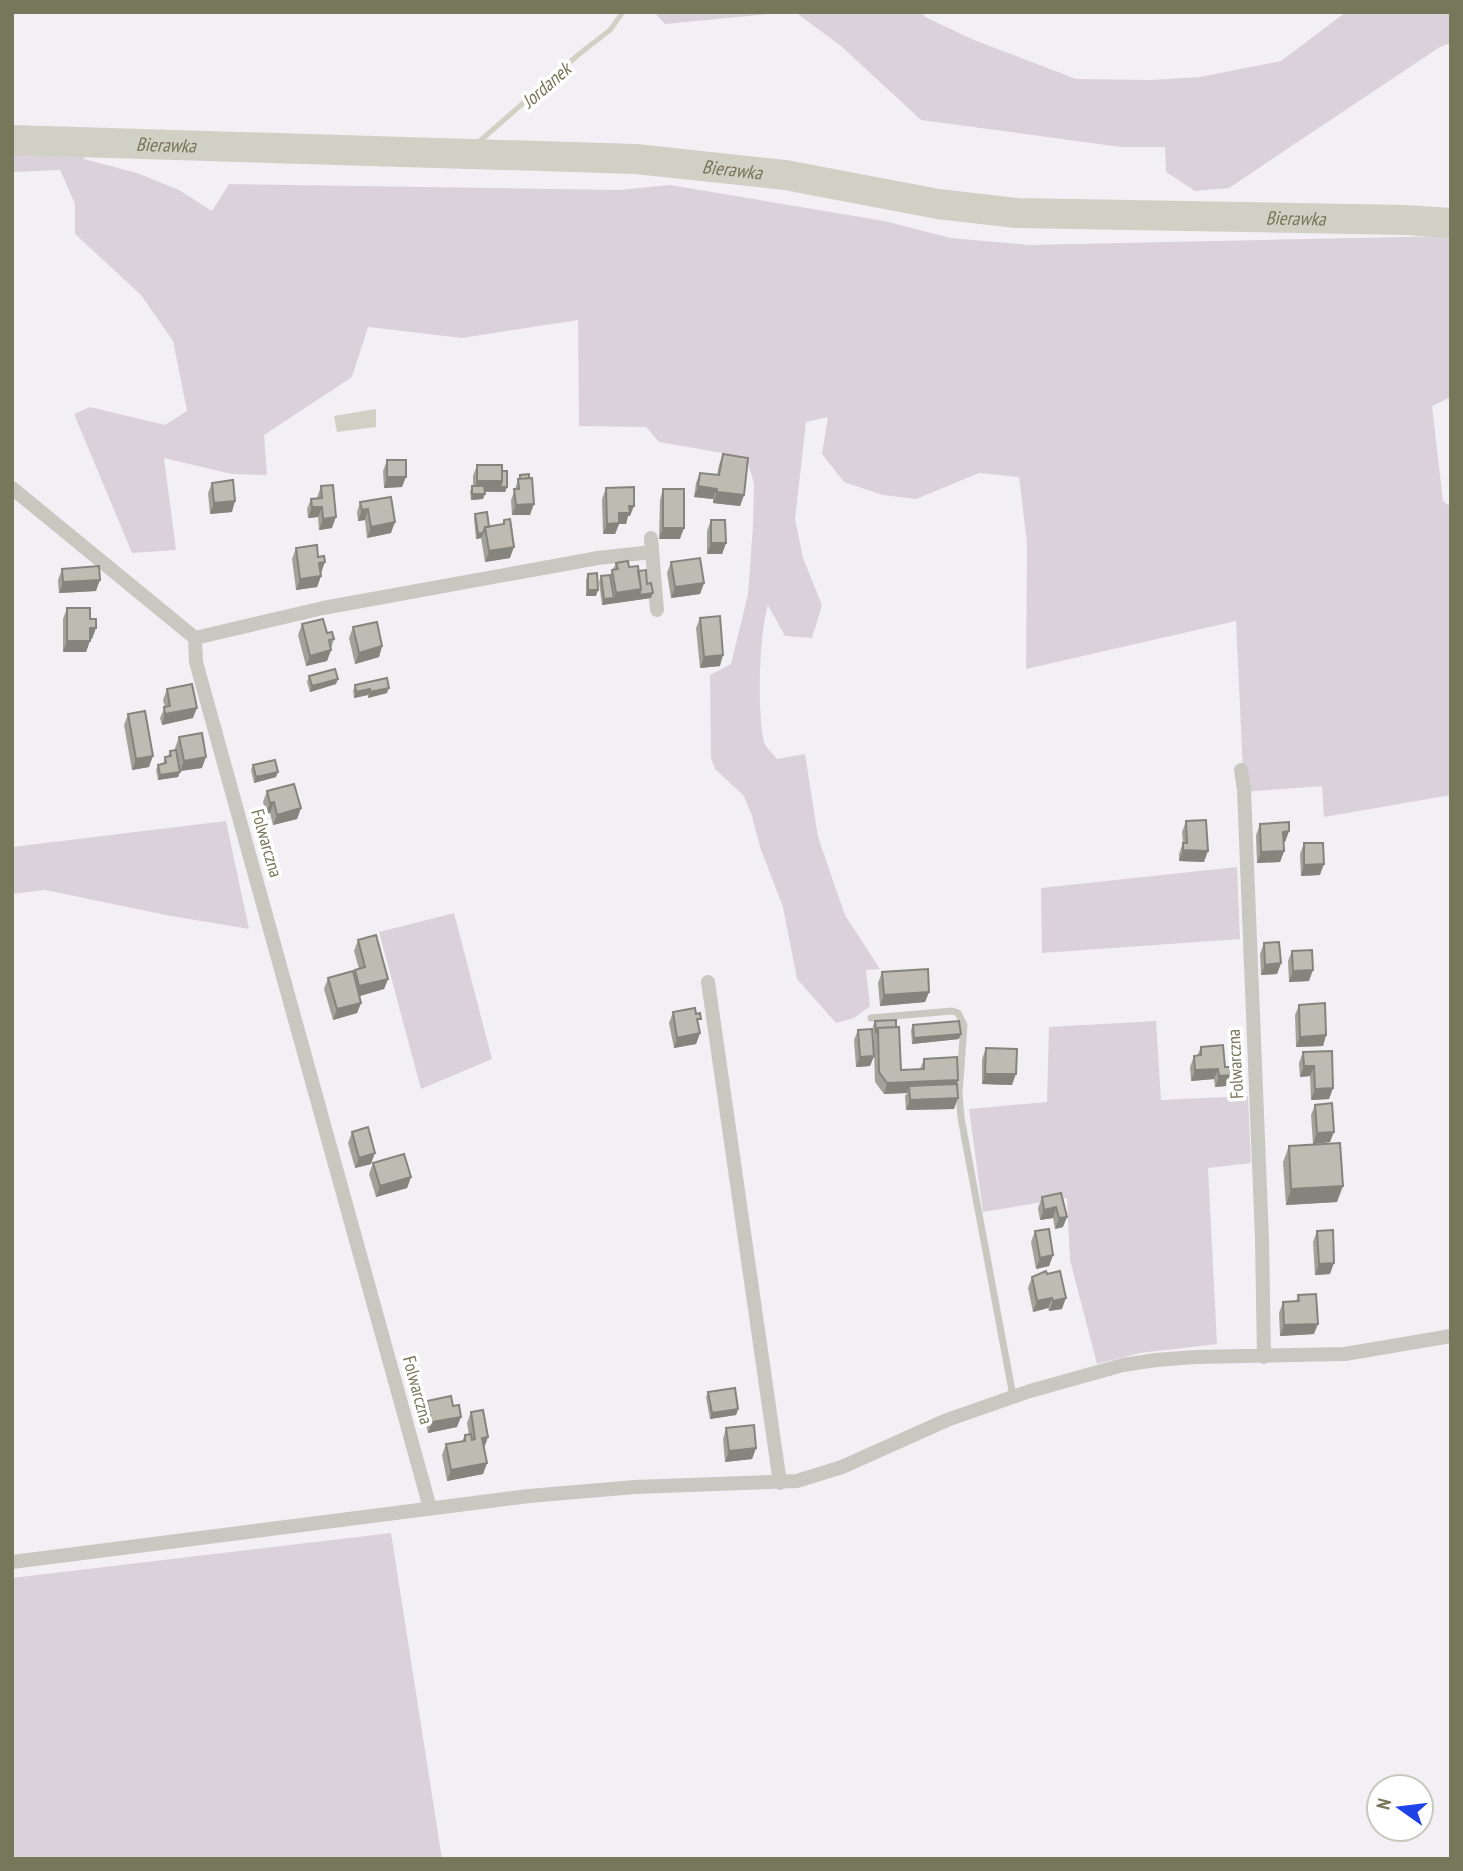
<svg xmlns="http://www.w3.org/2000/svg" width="1463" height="1871" font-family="'PT Sans Narrow',sans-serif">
  <rect width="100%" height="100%" fill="#f3f0f5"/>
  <path fill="#dbd1da" d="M654,12H789L665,24Z
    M795,12H923L925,17L974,40L1076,79L1150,80L1200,77L1281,61L1346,12H1451V43L1440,47L1229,188L1195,191L1166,172L1165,147H1121L921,120L841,46Z
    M12,149L84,150V159L137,173L179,190L212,211L229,184L619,190L670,185L884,221L951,238L1029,245L1451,236V397L1432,406L1443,501L1451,507V795L1324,817L1322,786L1244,792L1236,621L1026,669L1027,544L1019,477L979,473L916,499L883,495L844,482L822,454L828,417L806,422L795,519L803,558L822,605L812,638L785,636L768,605C759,634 757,712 764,742C766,748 773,754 777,759L805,754L818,837L845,915L880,969L866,970L870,1006L854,1018L836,1023L797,979L783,907L760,847L752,816L744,796L715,769L711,758L710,675L731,664L748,594L753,525L754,483L746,457L659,442L646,427L579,426L578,320L462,338L368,327L352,377L264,435L267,475L232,474L164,458L176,550L132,553L74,414L90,407L165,425L187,411L173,341L141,295L75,234V204L60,170L12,172Z
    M226,821L249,929L171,916L45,890L12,894V847Z
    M1237,867L1240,939L1042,953L1041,888Z
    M454,913L492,1059L421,1089L379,932Z
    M1156,1021L1161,1100L1248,1096L1251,1163L1208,1168L1217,1344L1140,1353L1097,1364L1070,1260L1067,1198L983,1212L969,1109L1047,1102L1049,1027Z
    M391,1533L442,1859H12V1578Z"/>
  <path fill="#d1d0c5" d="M376,409V427L337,432L334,416Z"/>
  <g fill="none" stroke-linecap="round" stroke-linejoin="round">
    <path stroke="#d1d0c5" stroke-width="5" d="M465,154L578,55L610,30L623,12"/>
    <path stroke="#d1d0c5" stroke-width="30" id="s1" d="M12,140L636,159L785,175L938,204L1017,213L1406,220L1451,223"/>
    <path stroke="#c8c8c1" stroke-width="7" d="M871,1018L952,1011L958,1013L964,1025L959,1093L961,1118L1013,1396"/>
    <path stroke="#c8c8c1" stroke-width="14" d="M12,488L195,638
      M651,538L657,610
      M1241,770L1244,790L1262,1239L1264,1357
      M708,982L780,1483
      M430,1508L196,662L195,638L323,608L598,558L652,552
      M12,1562L529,1496L635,1487L797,1481L842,1467L947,1420L1030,1391L1123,1365L1156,1360L1195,1357L1345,1354L1451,1336"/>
  </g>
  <path fill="#a3a299" d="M723,454L744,495L740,506L713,503V499L694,497L696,483L700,473L717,475L719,465Z
    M387,460L402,487L384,488L383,471Z
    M477,465L502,471L507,487L505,492H484L483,499L471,500L470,491L473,486V476Z
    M520,475L530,515H512L511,500Z
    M212,483L232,512L210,514L208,493Z
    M321,486L332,528L319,530L318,517L308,518L307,509L311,499L317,498Z
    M606,488L630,516H628L626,524H619L615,534H603L602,499Z
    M663,489L680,539H659L660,500Z
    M360,502L391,533L367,538L365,520L358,521L357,512Z
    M475,514L489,527L502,525L504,520L510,558L485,562L481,538L476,539L474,519Z
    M711,520L726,543L722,554H707V531Z
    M296,548L318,557L321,576L317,587L296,590L292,559Z
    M671,562L704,583L700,594L671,598L667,573Z
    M616,563L638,571L647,584L651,598L602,605L599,582L601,576L610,575Z
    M62,569L96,591L59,593L58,580Z
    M588,574L596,596H586V579Z
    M67,608L90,619L92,639H90L86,652H63V619Z
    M700,618L720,666L700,668L696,628Z
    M302,624L327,633L334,639L327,661L306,666L298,635Z
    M353,627L382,646L379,657L355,664L349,638Z
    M309,676L336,684L310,692L307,682Z
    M355,685L387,693L368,698V695L354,698L353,691Z
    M167,689L193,718L162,725L160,718L165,707L163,700Z
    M128,714L149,767L132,770L124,725Z
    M179,737L202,768L180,771L178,777L158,780L156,770L158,765L163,764L165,757L168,756L170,751L175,750V748Z
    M253,765L276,777L254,783L251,770Z
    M267,791L301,808L297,819L273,825L270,813L266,814L263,802Z
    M1186,821L1204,862L1179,861V854L1183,843L1182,832Z
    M1260,824L1289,831L1285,842H1284V851L1280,862L1257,863L1256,835Z
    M1304,843L1320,875L1301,876L1300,854Z
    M358,940L388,979L384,989L360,996L361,1003L357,1013L333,1020L324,989L328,978L354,974L355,970L359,969L354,951Z
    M1264,943L1281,963L1277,974L1261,975L1260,954Z
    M1292,951L1309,981L1289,982L1288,961Z
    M882,972L929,992L925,1002L880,1006L878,983Z
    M1299,1005L1326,1035L1323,1046L1296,1047L1295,1015Z
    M673,1012L698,1027L700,1033L696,1044L674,1048L669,1023Z
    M875,1021L901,1070L920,1069L924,1059L958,1080L956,1084L954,1109L906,1110L905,1096L907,1093L884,1094L875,1082L873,1026Z
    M913,1025L959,1039L912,1044L911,1030Z
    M858,1030L874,1056L870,1066L856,1067L854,1040Z
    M1223,1045L1226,1086L1215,1087L1214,1079L1191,1081L1190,1067L1194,1056H1197L1201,1047Z
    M986,1048L1012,1085L982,1084V1059Z
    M1303,1052L1333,1088L1329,1099L1311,1100L1310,1076L1300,1077L1299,1063Z
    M1315,1105L1330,1142L1313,1144L1311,1115Z
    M352,1132L371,1164L355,1168L348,1143Z
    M1289,1146L1337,1202L1286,1205L1283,1162Z
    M373,1163L411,1177L407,1188L376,1197L369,1174Z
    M1061,1193L1063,1227L1055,1229L1053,1218L1040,1220L1038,1208L1042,1197Z
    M1035,1231L1053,1255L1049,1266L1036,1269L1031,1242Z
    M1317,1231L1330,1274L1315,1275L1313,1242Z
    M1032,1277L1062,1309L1049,1311L1048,1308L1033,1312L1028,1288Z
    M1298,1295L1314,1334L1280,1336L1279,1313L1283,1302L1296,1301Z
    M708,1392L738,1409L736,1415L710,1419L706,1397Z
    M427,1401L457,1427L428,1433L423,1411Z
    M471,1412L488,1437L484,1447L487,1463L483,1474L447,1481L442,1455L446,1444L462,1441L465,1435H469L467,1423Z
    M726,1428L756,1448L752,1459L725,1462L723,1439Z"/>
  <path fill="#85847d" d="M387,477H406L402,487L384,488Z
    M477,481H502L507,487L505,492L473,491Z
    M698,486L717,489L713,499L694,497Z
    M717,492L744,495L740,506L713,503Z
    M472,494H485L483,499L471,500Z
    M235,501L232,512L210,514L214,503Z
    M534,504L530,515H512L516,505Z
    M629,506H634L630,516H628L626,524H619L615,534H603L607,524Z
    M312,507H322L318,517L308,518Z
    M368,509L365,520L358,521L362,510Z
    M336,517L332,528L319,530L323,519Z
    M395,522L391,533L367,538L371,527Z
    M663,528H684L680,539H659Z
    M483,533L481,538L476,539L478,534Z
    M711,543H726L722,554H707Z
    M514,547L510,558L485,562L489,551Z
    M325,562L321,573L319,563Z
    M321,576L317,587L296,590L300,579Z
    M100,580L96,591L59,593L63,582Z
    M704,583L700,594L671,598L675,587Z
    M641,589L637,600L602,605L604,599L614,598L616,593Z
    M588,590H598L596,596H586Z
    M653,593L651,598L637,600L639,595Z
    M90,628H96L92,639H86Z
    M67,641H90L86,652H63Z
    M382,646L379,657L355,664L359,653Z
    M331,650L327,661L306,666L310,656Z
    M723,655L720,666L700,668L704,657Z
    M338,679L336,684L310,692L312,686Z
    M389,688L387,693L368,698L370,692Z
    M370,689L368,695L354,698L356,692Z
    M197,708L193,718L162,725L165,714Z
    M153,756L149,767L132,770L136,759Z
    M206,757L202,768L180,771L184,761Z
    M180,772L178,777L158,780L160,775Z
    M278,772L276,777L254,783L256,777Z
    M274,802L270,813L266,814L270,803Z
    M301,808L297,819L273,825L277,815Z
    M1289,831L1285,842H1279L1283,832Z
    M1183,850L1208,851L1204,862L1179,861Z
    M1284,851L1280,862L1257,863L1261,852Z
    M1324,864L1320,875L1301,876L1304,865Z
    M1281,963L1277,974L1261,975L1265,965Z
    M1313,970L1309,981L1289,982L1293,971Z
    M388,979L384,989L356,997L359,986Z
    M929,992L925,1002L880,1006L884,995Z
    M361,1003L357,1013L333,1020L337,1009Z
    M700,1033L696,1044L674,1048L677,1038Z
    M961,1034L959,1039L912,1044L914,1038Z
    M1326,1035L1323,1046L1296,1047L1300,1037Z
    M874,1056L870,1066L856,1067L860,1057Z
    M1304,1066H1314L1310,1076L1300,1077Z
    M1218,1069L1214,1079L1191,1081L1195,1070Z
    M985,1074H1016L1012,1085L982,1084Z
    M1230,1075L1226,1086L1215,1087L1219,1076Z
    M958,1080L954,1091L909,1086L907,1093L884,1094L887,1083Z
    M1333,1088L1329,1099L1311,1100L1315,1089Z
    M958,1098L954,1109L906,1110L910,1100Z
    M1334,1132L1330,1142L1313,1144L1317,1133Z
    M375,1153L371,1164L355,1168L359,1158Z
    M411,1177L407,1188L376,1197L380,1186Z
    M1343,1186L1337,1202L1286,1205L1291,1189Z
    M1056,1207L1053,1218L1040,1220L1044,1210Z
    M1067,1217L1063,1227L1055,1229L1059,1218Z
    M1053,1255L1049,1266L1036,1269L1040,1258Z
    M1334,1263L1330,1274L1315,1275L1319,1264Z
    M1052,1298L1048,1308L1033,1312L1037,1301Z
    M1066,1298L1062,1309L1049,1311L1053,1301Z
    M1318,1324L1314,1334L1280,1336L1284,1325Z
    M738,1409L736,1415L710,1419L712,1413Z
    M461,1417L457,1427L428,1433L432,1422Z
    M488,1437L484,1448L482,1438Z
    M756,1448L752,1459L725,1462L729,1451Z
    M487,1463L483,1474L447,1481L451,1470Z"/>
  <path fill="#bebcb2" stroke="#85847d" stroke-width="2" d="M723,454L748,458L744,495L717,492V489L698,486L700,473L719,475Z
    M387,460H406V477H387Z
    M477,465H502V481H477Z
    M502,471H507V487H500L502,481Z
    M529,474V478L520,479V475Z
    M532,478L534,504L516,505L514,489H519L518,479Z
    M233,480L235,501L214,503L212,483Z
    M333,485L336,517L323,519L322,507H312L311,499L322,498L321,486Z
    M472,486H484L485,494H472Z
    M634,487V506H629L630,513H619V523L607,524L606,488Z
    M663,489H684V528H663Z
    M391,497L395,522L371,527L368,509L362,510L360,502Z
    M487,512L489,527H485L483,533L478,534L475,514Z
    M510,519L514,547L489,551L485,527L504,524V520Z
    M711,520H725L726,543H711Z
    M317,545L318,557L324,556L325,562L319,563L321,576L300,579L296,548Z
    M700,558L704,583L675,587L671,562Z
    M628,561L629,567L638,566L641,589L616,593L612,570L618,569L616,563Z
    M99,566L100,580L63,582L62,569Z
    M646,570L647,584L651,583L653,593L639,595L641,589L638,571Z
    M597,573L598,590H588V574Z
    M610,575L614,598L604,599L601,576Z
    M67,608H90V619H96V628H90V641H67Z
    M720,616L723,655L704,657L700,618Z
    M323,619L327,633L332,632L334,639L329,640L331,650L310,656L302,624Z
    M377,622L382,646L359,653L353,627Z
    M335,669L338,679L312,686L309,676Z
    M387,678L389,688L370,692V689L356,692L355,685Z
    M192,684L197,708L165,714L164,707L170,706L167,689Z
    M145,711L153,756L136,759L128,714Z
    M202,733L206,757L184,761L179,737Z
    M176,750L180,772L160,775L158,765L166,763L165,757L171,756L170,751Z
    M275,760L278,772L256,777L253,765Z
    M294,784L301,808L277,815L274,802L270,803L267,791Z
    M1206,820L1208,851L1183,850V843H1187L1186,821Z
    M1289,822V831L1283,832L1284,851L1261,852L1260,824Z
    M1304,843H1323L1324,864L1304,865Z
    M376,935L388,979L359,986L355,970L365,967L358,940Z
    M1279,942L1281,963L1265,965L1264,943Z
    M1312,950L1313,970L1293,971L1292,951Z
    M928,969L929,992L884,995L882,972Z
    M353,971L361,1003L337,1009L328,978Z
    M1325,1003L1326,1035L1300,1037L1299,1005Z
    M695,1008L696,1014L700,1013L701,1019H697L700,1033L677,1038L673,1012Z
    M896,1020V1027L878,1028L876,1033L875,1021Z
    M959,1021L961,1034L914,1038L913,1025Z
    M899,1027L901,1070L924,1069V1059L957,1057L958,1080L887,1083L879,1072L878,1028Z
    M872,1029L874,1056L860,1057L858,1030Z
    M1223,1045L1225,1067H1230V1075L1219,1076L1218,1069L1195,1070L1194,1056L1201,1055V1047Z
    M986,1048L1017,1049L1016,1074H985Z
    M1332,1051L1333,1088L1315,1089L1314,1066H1304L1303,1052Z
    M957,1084L958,1098L910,1100L909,1086Z
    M1332,1103L1334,1132L1317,1133L1315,1105Z
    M368,1127L375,1153L359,1158L352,1132Z
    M1340,1143L1343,1186L1291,1189L1289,1146Z
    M404,1154L411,1177L380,1186L373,1163Z
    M1061,1193L1067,1217L1059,1218L1056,1207L1044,1210L1042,1197Z
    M1049,1229L1053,1255L1040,1258L1035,1231Z
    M1333,1230L1334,1263L1319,1264L1317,1231Z
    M1046,1271L1047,1274L1060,1271L1066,1298L1053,1301L1052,1298L1037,1301L1032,1277Z
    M1316,1294L1318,1324L1284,1325L1283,1302L1299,1301L1298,1295Z
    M735,1388L738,1409L712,1413L708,1392Z
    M451,1396L453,1406L459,1405L461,1417L432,1422L427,1401Z
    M483,1410L488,1437L482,1438L487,1463L451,1470L446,1444L465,1441V1435L471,1434L472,1440L475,1439L471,1412Z
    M754,1425L756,1448L729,1451L726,1428Z"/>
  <g text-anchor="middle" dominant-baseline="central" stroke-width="7" stroke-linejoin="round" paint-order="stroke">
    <g font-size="18" fill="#76775b" stroke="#fff">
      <text transform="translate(267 843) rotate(74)">Folwarczna</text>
      <text transform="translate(1235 1064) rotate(-93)">Folwarczna</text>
      <text transform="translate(418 1390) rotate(75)">Folwarczna</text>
    </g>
    <g font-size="19" font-style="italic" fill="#787459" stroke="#fff">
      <text transform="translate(546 85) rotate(-41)">Jordanek</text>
      <text stroke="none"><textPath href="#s1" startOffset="154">Bierawka</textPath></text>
      <text stroke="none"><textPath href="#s1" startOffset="721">Bierawka</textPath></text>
      <text stroke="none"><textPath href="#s1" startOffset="1288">Bierawka</textPath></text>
    </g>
  </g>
  <rect width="1463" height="1871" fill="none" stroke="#76775b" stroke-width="28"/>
  <g transform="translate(1400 1808) rotate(284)"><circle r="33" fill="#ffffff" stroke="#c8c9bd" stroke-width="2"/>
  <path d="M0-5L12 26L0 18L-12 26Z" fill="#1f43e6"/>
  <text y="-10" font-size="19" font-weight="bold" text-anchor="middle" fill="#76775b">N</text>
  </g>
</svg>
